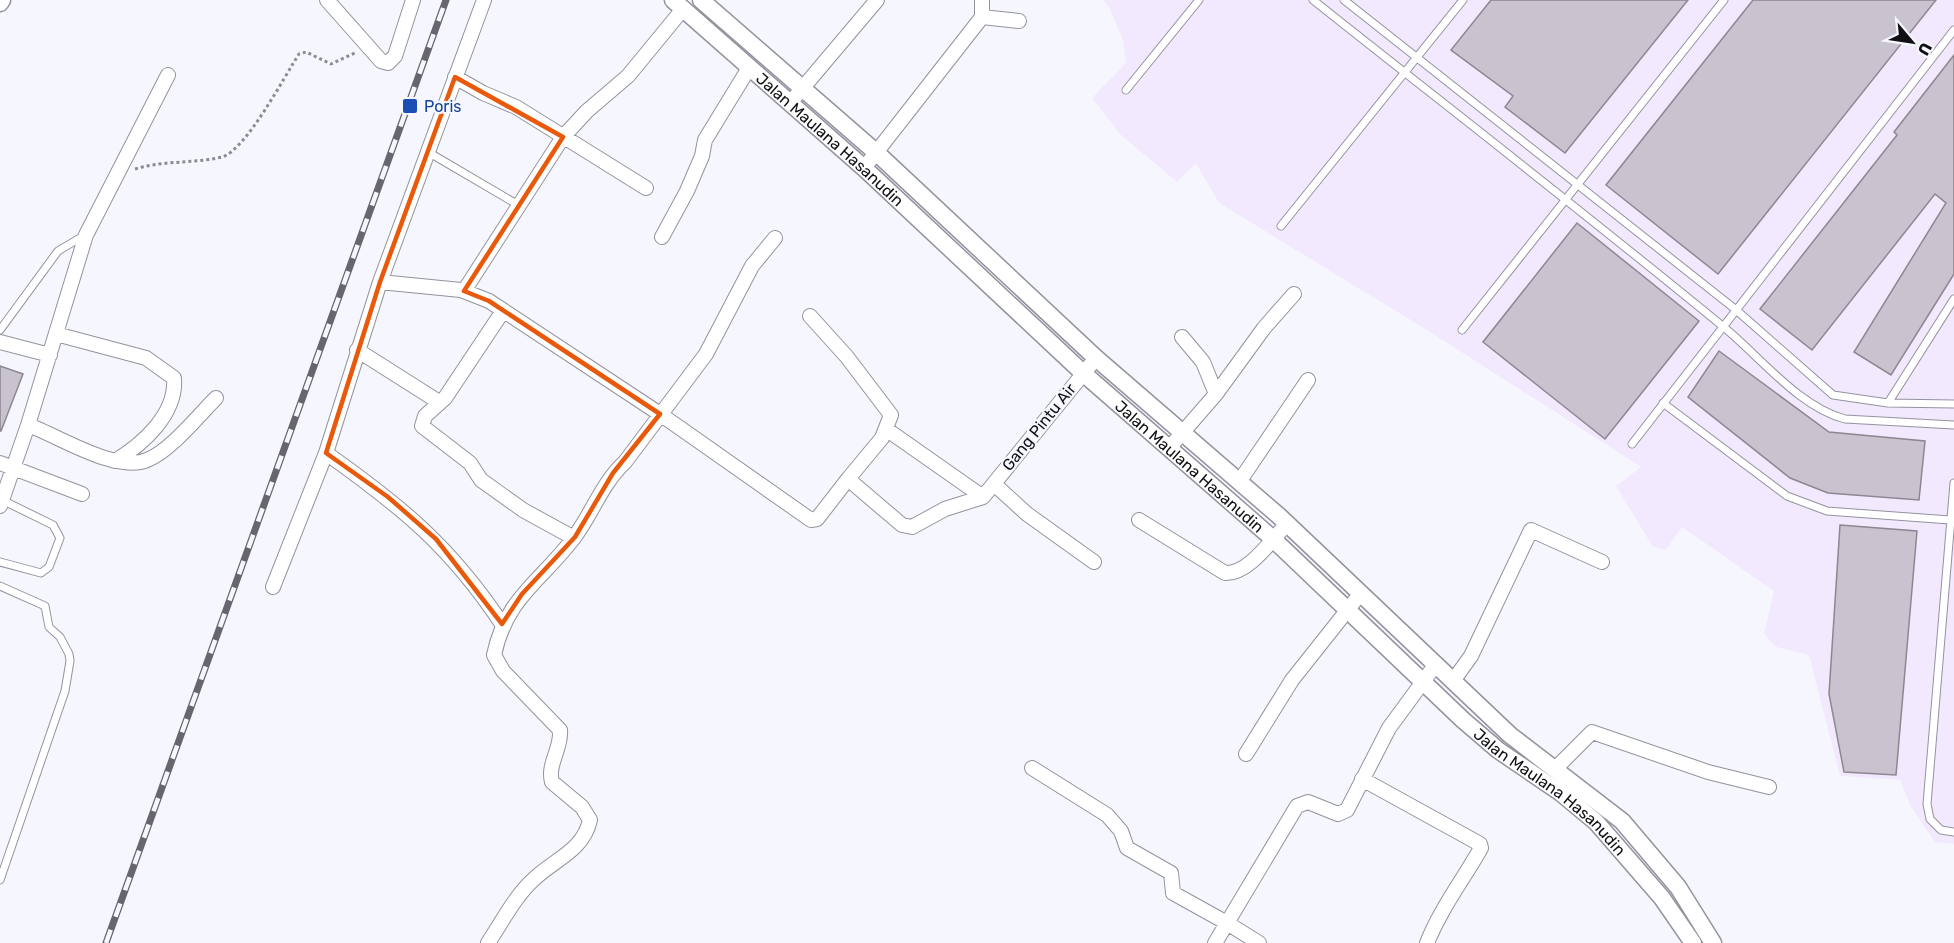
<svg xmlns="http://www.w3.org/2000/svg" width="1954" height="943" font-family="Rubik,sans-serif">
  <rect width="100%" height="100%" fill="#f6f7fe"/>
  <path fill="#f3e9fe" d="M1103,0H1954V844L1935,842L1911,807L1900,780L1840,776L1809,655L1776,647L1764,634L1774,591L1682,527L1666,550L1653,547L1616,486L1641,467L1427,330L1219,203L1196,163L1177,182L1121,135L1092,98L1126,63L1123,40L1109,7Z"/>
  <path fill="#c8c3ce" stroke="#8c8791" stroke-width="1.5" d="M1491,0H1688L1565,153L1505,107L1513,96L1451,50Z
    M1753,0H1936L1718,274L1606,185Z
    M1954,55V274L1891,375L1854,352L1946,203L1935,194L1812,350L1760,309L1897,135L1894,132Z
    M1577,223L1699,321L1605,439L1483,342Z
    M1719,351L1829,432L1925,441L1919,500L1828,493L1790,478L1688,397Z
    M0,366L23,374L1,431H0Z
    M1840,525L1917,531L1896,775L1844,772L1829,694Z"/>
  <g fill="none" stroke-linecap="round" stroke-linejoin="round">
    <defs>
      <path id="service" d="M1313,0C1449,108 1586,214 1720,324C1758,354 1798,407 1845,419L1954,425
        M1344,0L1735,309L1833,395L1888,403L1954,404
        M1126,90L1199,0
        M428,152L520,206
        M1281,226L1463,0
        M0,330L58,251L85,235
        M1462,330L1724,0
        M1663,403L1787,496L1827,511L1950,520
        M1888,403L1954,299
        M1632,444L1954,30
        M1954,483L1927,804L1930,819L1941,830L1954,832
        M0,562L41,573L49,567L60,538L53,525L2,500
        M0,586L45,606L49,627L60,637L69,654L70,661L65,691L0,880"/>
      <path id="minor" d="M327,0L381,61L388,63L395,56L413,0
        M982,17V0
        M455,77L483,93L516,107L646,188
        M790,103L877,0
        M864,168L982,17L1019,21
        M662,237L687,191L702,156L705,140L749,68
        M380,282L461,290L489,301L660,414L811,520L817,519L848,479L902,525L912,527L945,509L983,497
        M464,291L563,137L587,111L628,76L683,9
        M503,311L445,398L425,416L422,426L470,463L481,480L523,510L574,538
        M810,316L847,357L891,415L882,438L848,479
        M56,334L146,358L174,378C177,414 143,444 115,461
        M0,342L50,355
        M357,350L439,402
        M1216,394L1264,328L1294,294
        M28,425C59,436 115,473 147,460C170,451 198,416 216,398
        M886,429L983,497
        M1170,447L1216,394L1203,362L1182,337
        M326,453C402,507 450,546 502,624
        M0,463L82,494
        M1239,482L1308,380
        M994,484L1027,514L1094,562
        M983,497L1096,358
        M0,506L28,425L86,235L168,75
        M1139,520L1225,573C1249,574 1271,540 1287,524
        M273,587L326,453L380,282L484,0
        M1453,681L1471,656L1531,530L1602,562
        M1246,754L1292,680L1361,593
        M1032,768L1107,815L1121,831L1127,848L1171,873L1173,893L1227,923L1297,806L1308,802L1338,814L1347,810L1389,728L1436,664
        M1555,769L1592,732L1708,772L1769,787
        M1362,779L1480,844L1481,848C1463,880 1441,908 1427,943
        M488,943C502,922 515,896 534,879C555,859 583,851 590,820L582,807L552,782C547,764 562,748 560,730L503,671L494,655C506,598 540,582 573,539C592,514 602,483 625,462L706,354L752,266L775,238
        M1215,943L1227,923L1259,943"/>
      <g id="tertiary">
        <path id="s1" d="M673,0L864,168L1083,373L1272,538L1463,720L1498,750L1561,793L1596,822L1662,898L1693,943"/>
        <path d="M701,0L878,154L1096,358L1279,516L1510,735L1622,821L1678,887L1713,943"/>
        <path d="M0,3L2,0"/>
      </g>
    </defs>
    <use href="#service" stroke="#92939e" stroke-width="9"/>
    <use href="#minor" stroke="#92939e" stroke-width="16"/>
    <use href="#tertiary" stroke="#92939e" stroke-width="19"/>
    <path stroke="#8b8b91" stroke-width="3" stroke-dasharray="3 3" stroke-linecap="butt" d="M135,169C164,160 193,164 222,157C246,150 284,77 299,54L306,52L331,64L355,53"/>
    <use href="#service" stroke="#fff" stroke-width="7"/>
    <use href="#minor" stroke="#fff" stroke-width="14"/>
    <use href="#tertiary" stroke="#fff" stroke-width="16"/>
    <defs>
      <path id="rail" d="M106,943L446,0"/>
    </defs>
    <use href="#rail" stroke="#66666c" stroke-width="7"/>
    <use href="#rail" stroke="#f6f7fe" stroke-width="4.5" stroke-dasharray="14" stroke-linecap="butt"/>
  </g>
  <path fill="none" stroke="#e8590c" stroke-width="4.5" stroke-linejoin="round" d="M455,77L563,137L464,291L489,301L660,414L613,473L575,537L522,594L502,624L436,539L388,497L326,453L380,282Z"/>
  <rect fill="#1a4fb4" stroke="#f6f7fe" stroke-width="2" x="402" y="98" width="16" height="16" rx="3"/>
  <g text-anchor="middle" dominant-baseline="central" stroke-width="4.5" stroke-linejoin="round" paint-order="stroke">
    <g font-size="16" fill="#164399" stroke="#f6f7fe" text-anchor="start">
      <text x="424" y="106">Poris</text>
    </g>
    <g font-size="16" fill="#111115" stroke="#f6f7fe">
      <text stroke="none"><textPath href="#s1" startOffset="210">Jalan Maulana Hasanudin</textPath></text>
      <text transform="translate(1039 427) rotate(-51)">Gang Pintu Air</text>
      <text stroke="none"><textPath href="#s1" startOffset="696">Jalan Maulana Hasanudin</textPath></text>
      <text stroke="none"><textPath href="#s1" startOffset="1182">Jalan Maulana Hasanudin</textPath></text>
    </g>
  </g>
  <g transform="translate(1912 42) rotate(119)" stroke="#f6f7fe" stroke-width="4.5" paint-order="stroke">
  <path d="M0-4.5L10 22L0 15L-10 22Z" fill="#111115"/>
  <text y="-9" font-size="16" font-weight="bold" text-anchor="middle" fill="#111115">U</text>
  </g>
</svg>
